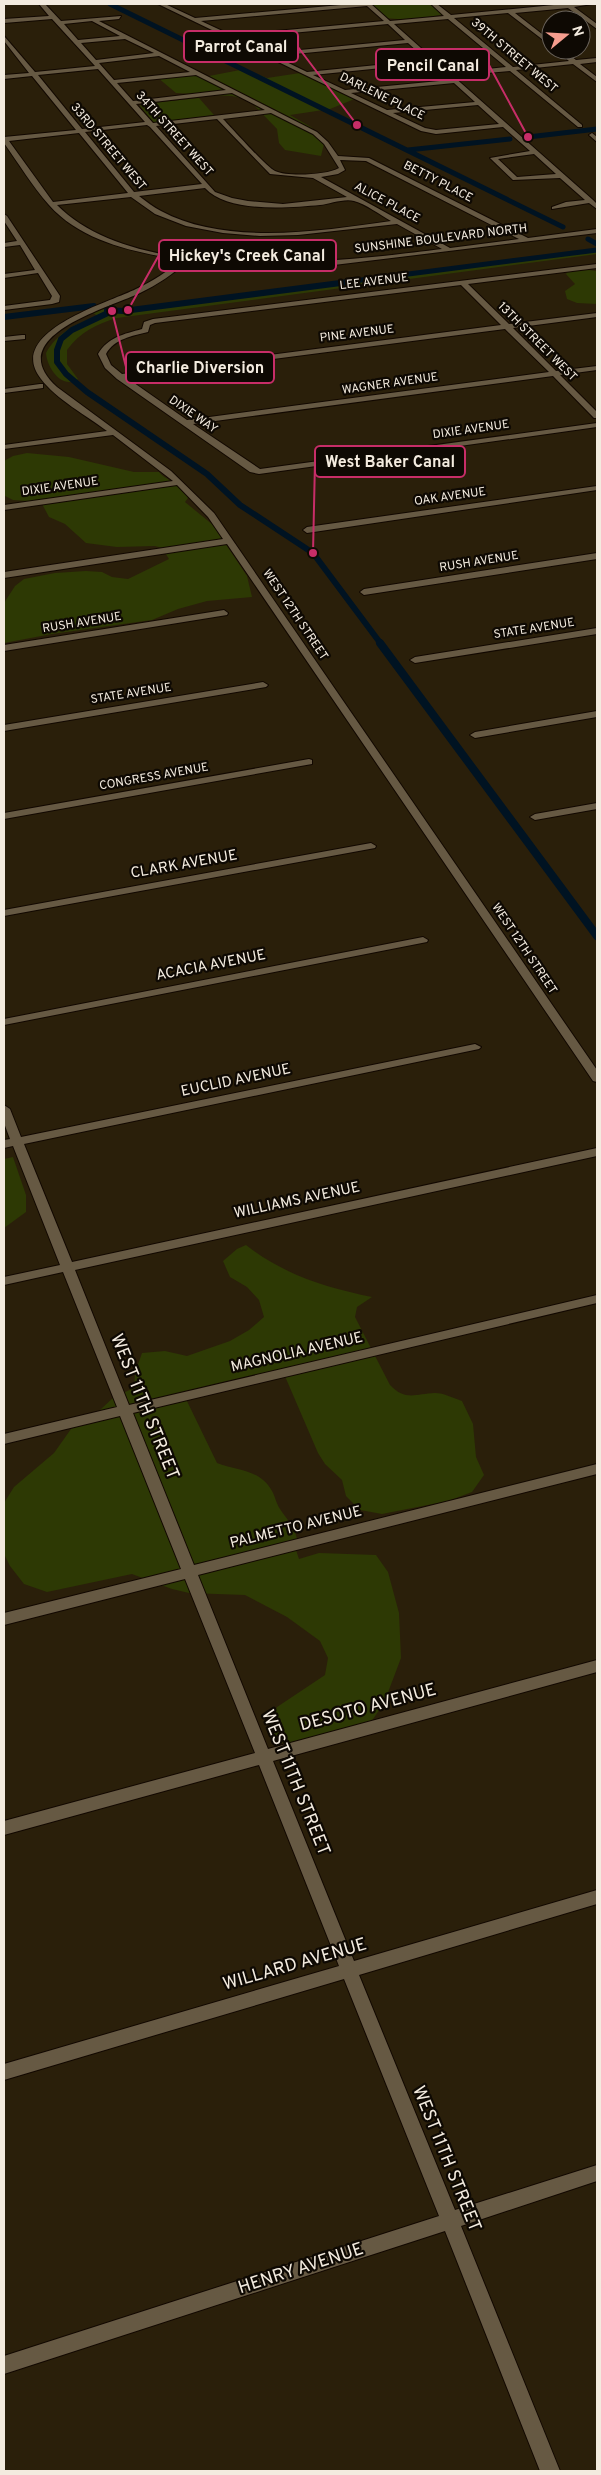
<svg xmlns="http://www.w3.org/2000/svg" width="601" height="2475" font-family="Overpass,sans-serif">
  <rect width="100%" height="100%" fill="#2a1f0a"/>
  <path fill="#2d3904" d="M369,4H435L447,14L410,20L384,18Z
    M245,69L267,78L300,73L357,98L330,109L290,115L311,127L325,140L321,156L285,150L279,143L277,129L249,100L232,96L176,93L157,77L190,72L204,77Z
    M199,98L214,115L154,123L140,106L142,104Z
    M597,248V254L117,318C97,324 80,332 67,350V364L78,379C62,390 47,368 46,353C57,333 76,323 98,316L93,313L108,307L125,310Z
    M580,269L597,271V304L577,303L567,299L565,291L575,284L566,274L568,271Z
    M27,453L69,457L134,472H159C167,482 186,484 188,498L185,502L213,525L247,576L252,597L207,601L178,609L152,620L52,634L4,643V603L15,586L24,579L55,573L86,571L102,572L112,577L128,579L169,559L162,548L155,546L117,547L86,543L65,524L49,517L41,502L13,500L5,496L4,461L13,456Z
    M13,1157L26,1195V1212L4,1228V1159Z
    M246,1245C282,1274 327,1288 372,1297L357,1307L355,1317L390,1385C405,1401 415,1394 435,1393C444,1393 453,1398 462,1401L473,1424L476,1457L484,1475L472,1492L448,1501L382,1514L360,1510L346,1496L342,1480L325,1464L318,1453L284,1374L185,1397L217,1463C237,1471 260,1469 272,1491C275,1496 276,1503 280,1509C290,1524 294,1524 298,1543L294,1544L299,1559L319,1553L376,1555L388,1572L399,1613L401,1658L384,1703L371,1722L335,1730L325,1737L291,1746L274,1739L269,1726L277,1707L325,1675L328,1658L320,1641L287,1617L245,1595L189,1593L172,1589L132,1574L47,1592L24,1584L10,1566L4,1554V1503L14,1487L54,1453L71,1429L87,1422L114,1397L134,1388L135,1373L142,1353L165,1351L187,1356L230,1341L249,1330L264,1317L259,1300L247,1287L230,1277L223,1261L237,1249Z"/>
  <g fill="none" stroke-linecap="round" stroke-linejoin="round">
    <path stroke="#001322" stroke-width="5" d="M110,4L563,227
      M528,137L597,129
      M408,150L510,139
      M588,239L597,244
      M346,282L597,250"/>
    <path stroke="#001322" stroke-width="6" d="M107,310L123,311L356,281
      M112,311L72,330L61,339L57,350V362L66,374L87,392L207,474L240,505L313,553L381,644
      M4,317L94,306"/>
    <path stroke="#001322" stroke-width="8" d="M380,643L597,936"/>
    <defs>
      <path id="minor" d="M39,4H45L61,21L121,16L119,19L99,21L317,132L328,142L338,156L369,158L528,238L597,229V233L334,265L263,267L188,261C173,274 157,285 140,293C106,309 1,337 57,387L171,471L214,513L597,1070V1082L593,1081L227,544L4,578V572L223,539L208,517L177,485L4,510V505L173,481L113,435L4,449V445L107,431C87,416 56,399 41,379C4,332 108,303 136,289C153,281 167,272 181,260C134,252 82,242 49,205C32,186 19,164 4,143V137L76,130L32,76L4,79V75L29,73L4,41V36L35,72L95,66L52,19L4,23V19L49,16ZM92,21L120,36L78,40L64,24ZM125,39L154,53L96,60L81,43ZM159,56L190,72L114,80L99,63ZM98,69L145,122L82,129L38,75ZM196,75L226,90L133,101L117,83ZM232,93L265,110L153,123L136,104ZM271,113L313,134L324,144L339,168C327,175 287,177 275,171C267,168 231,127 223,119ZM217,119L270,174L313,178L347,197L283,204L248,201L232,198L215,192L156,126ZM147,125L150,127L202,184L134,192L85,132ZM79,133L128,193L53,202L9,141ZM340,160L366,161L519,239L450,248L321,177L338,174L345,170ZM205,188C228,213 288,208 320,205C329,204 345,198 354,201C366,204 380,215 391,221C321,231 226,246 161,211C153,207 146,201 139,196ZM131,197L155,214L186,226L223,233L260,236L298,235L397,224L442,249C339,262 136,286 57,205Z
        M158,4H165L195,18L352,4H371L390,21L444,16L431,4H437L451,15L564,4H592L574,7L597,24V29L568,8L515,13L551,41V46L508,13L454,18L513,67L569,61L556,50H563L576,60L597,58V62L580,64L597,77V82L573,64L516,70L582,125V127H578L510,71L453,76L593,200L597,204V209L589,203L552,209V207L566,202L585,200L560,178L513,180L490,158L530,151L503,127L436,134L421,131ZM367,6L384,21L231,35L201,21ZM448,19L506,67L449,73L394,24ZM388,24L405,40L268,53L237,38ZM408,43L427,60L307,72L274,56ZM431,63L450,80L345,90L313,75ZM454,83L475,102L387,110L351,93ZM478,105L499,124L436,130L425,128L393,113ZM534,154L556,174L517,177L498,159Z
        M592,133L597,137V142L589,135Z
        M4,214L7,216L60,296L59,302L52,304L4,310V306L50,300L52,296L38,273L4,278V274L35,270L20,245L4,247V243L17,241L4,221Z
        M597,264V268L468,284L509,324L597,313V317L513,328L556,371L597,366V370L560,375L597,412V418H594L553,376L193,424L260,469L597,423V427L259,474L250,472L117,379L105,368L98,354C108,337 124,334 142,329L144,322L153,319ZM461,285L501,325L122,374L111,365L106,354C114,339 132,336 148,332L150,325L155,323ZM505,329L549,372L187,420L127,378Z
        M22,335H25V339L4,341V337Z
        M40,384H43V388L4,393V389Z
        M597,486V490L307,533L303,530L307,527Z
        M597,553V559L364,595L360,592L364,589Z
        M224,610L228,613L227,615L4,651V645Z
        M597,628V634L415,663L410,660L415,657Z
        M263,682L268,685L266,687L4,731V725Z
        M597,711V717L475,738L470,735L475,732Z
        M309,759L312,760V764L4,819V813Z
        M597,803V809L535,820L530,817L535,814Z
        M371,843L376,846L375,848L4,916V910Z
        M423,937L428,940L427,942L4,1025V1019Z
        M475,1044L481,1047L479,1049L24,1144L72,1262L597,1148V1156L75,1270L129,1405L597,1295V1303L133,1413L194,1565L597,1464V1474L198,1575L268,1749L597,1660V1672L273,1761L354,1961L597,1890V1904L359,1975L455,2210L597,2165V2181L461,2226L560,2471H540L445,2231L4,2374V2356L439,2216L344,1979L4,2080V2064L339,1966L259,1765L4,1835V1821L255,1753L185,1579L4,1625V1613L181,1569L120,1416L4,1444V1434L117,1407L63,1272L4,1285V1277L60,1265L13,1146L4,1148V1140L10,1139L4,1123V1105L10,1109L21,1137Z"/>
    </defs>
    <use href="#minor" stroke="#120800" stroke-width="2"/>
    <use href="#minor" fill="#665943" fill-rule="evenodd"/>
  </g>
  <g text-anchor="middle" dominant-baseline="central" stroke-width="4.5" stroke-linejoin="round" paint-order="stroke">
    <g font-size="12" fill="#f3ebdf" stroke="#0e0903">
      <text transform="translate(514 56) rotate(40)">39TH STREET WEST</text>
      <text transform="translate(382 97) rotate(26)">DARLENE PLACE</text>
      <text transform="translate(174 134) rotate(48)">34TH STREET WEST</text>
      <text transform="translate(108 147) rotate(50)">33RD STREET WEST</text>
      <text transform="translate(438 182) rotate(27)">BETTY PLACE</text>
      <text transform="translate(387 203) rotate(28)">ALICE PLACE</text>
      <text transform="translate(441 239) rotate(-7)">SUNSHINE BOULEVARD NORTH</text>
      <text transform="translate(374 282) rotate(-7)">LEE AVENUE</text>
      <text transform="translate(357 334) rotate(-7)">PINE AVENUE</text>
      <text transform="translate(537 342) rotate(45)">13TH STREET WEST</text>
      <text transform="translate(390 384) rotate(-8)">WAGNER AVENUE</text>
      <text transform="translate(193 415) rotate(35)">DIXIE WAY</text>
      <text transform="translate(471 430) rotate(-8)">DIXIE AVENUE</text>
      <text transform="translate(60 487) rotate(-8)">DIXIE AVENUE</text>
      <text transform="translate(450 497) rotate(-8)">OAK AVENUE</text>
      <text transform="translate(479 562) rotate(-9)">RUSH AVENUE</text>
      <text transform="translate(295 615) rotate(56)">WEST 12TH STREET</text>
      <text transform="translate(82 623) rotate(-9)">RUSH AVENUE</text>
      <text transform="translate(534 629) rotate(-9)">STATE AVENUE</text>
      <text transform="translate(131 694) rotate(-9)">STATE AVENUE</text>
      <text transform="translate(154 777) rotate(-10)">CONGRESS AVENUE</text>
      <text transform="translate(524 949) rotate(56)">WEST 12TH STREET</text>
    </g>
    <g font-size="15" fill="#f3ebdf" stroke="#0e0903">
      <text transform="translate(184 865) rotate(-10)">CLARK AVENUE</text>
      <text transform="translate(211 966) rotate(-11)">ACACIA AVENUE</text>
      <text transform="translate(236 1081) rotate(-12)">EUCLID AVENUE</text>
      <text transform="translate(297 1201) rotate(-12)">WILLIAMS AVENUE</text>
      <text transform="translate(297 1353) rotate(-13)">MAGNOLIA AVENUE</text>
      <text transform="translate(296 1528) rotate(-14)">PALMETTO AVENUE</text>
    </g>
    <g font-size="18" fill="#f3ebdf" stroke="#0e0903">
      <text transform="translate(144 1407) rotate(68)">WEST 11TH STREET</text>
      <text transform="translate(368 1708) rotate(-15)">DESOTO AVENUE</text>
      <text transform="translate(295 1783) rotate(68)">WEST 11TH STREET</text>
      <text transform="translate(295 1965) rotate(-16)">WILLARD AVENUE</text>
      <text transform="translate(446 2159) rotate(68)">WEST 11TH STREET</text>
      <text transform="translate(301 2269) rotate(-18)">HENRY AVENUE</text>
    </g>
  </g>
  <path fill="none" stroke="#c72d68" stroke-width="2" d="M357 125L298 47M528 137L489 65M128 310L159 255M112 311L126 367M313 553L315 461"/>
  <g fill="#c72d68" stroke="#0e0903" stroke-width="2">
    <circle cx="357" cy="125" r="5"/>
    <circle cx="528" cy="137" r="5"/>
    <circle cx="128" cy="310" r="5"/>
    <circle cx="112" cy="311" r="5"/>
    <circle cx="313" cy="553" r="5"/>
  </g>
  <g fill="#0e0903" stroke="#c72d68" stroke-width="2">
    <rect x="184" y="31" width="114" height="31" rx="5"/>
    <rect x="376" y="49" width="113" height="31" rx="5"/>
    <rect x="159" y="240" width="177" height="31" rx="5"/>
    <rect x="126" y="352" width="148" height="31" rx="5"/>
    <rect x="315" y="446" width="150" height="31" rx="5"/>
  </g>
  <g font-size="16" text-anchor="middle" font-weight="bold" fill="#f3ebdf">
    <text x="241" y="52">Parrot Canal</text>
    <text x="433" y="71">Pencil Canal</text>
    <text x="247" y="261">Hickey's Creek Canal</text>
    <text x="200" y="373">Charlie Diversion</text>
    <text x="390" y="467">West Baker Canal</text>
  </g>
  <rect width="601" height="2475" fill="none" stroke="#f3ebdf" stroke-width="10"/>
  <g transform="translate(566 35) rotate(72)"><circle r="24" fill="#0e0903" stroke="#6a635b"/>
  <path d="M0-4L9 19L0 12L-9 19Z" fill="#f59d8e"/>
  <text y="-8" font-size="14" font-weight="bold" text-anchor="middle" fill="#f3ebdf">N</text>
  </g>
</svg>
